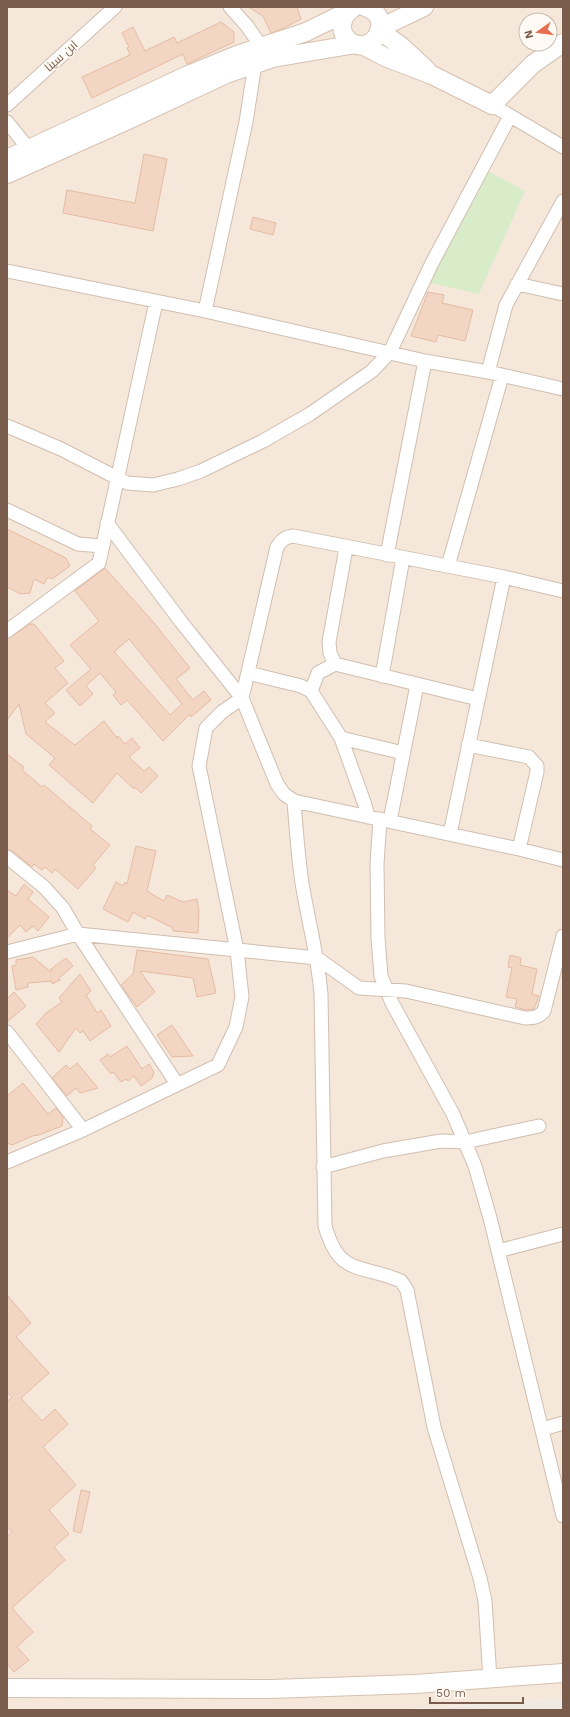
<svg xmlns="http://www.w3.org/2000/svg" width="570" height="1717" font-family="'Work Sans',Cairo,sans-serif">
  <rect width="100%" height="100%" fill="#fdf6ec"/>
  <path fill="#f5e8da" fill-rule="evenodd" d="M7,7H563V1699L396,1710H7ZM526,20H550V44H526Z"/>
  <path fill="#efe9e4" d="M563,1699V1710H402Z"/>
  <path fill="#d8ecc9" d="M488,171L525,191L479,294L430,283L434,269Z"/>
  <path fill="#f3d5c3" stroke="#e6bba3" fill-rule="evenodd" d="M248,7H297L301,19L284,28L271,33L263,16Z
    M221,22L234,32V42L187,64L183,54L92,98L82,77L130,55L127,48L129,47L122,33L133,27L145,51L174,37L177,43Z
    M144,154L167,159L153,231L63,213L67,190L135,203Z
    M253,217L276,223L273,235L250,229Z
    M428,292L444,295L442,303L473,310L465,341L438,335L436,342L411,336Z
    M7,529L66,558L70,566L52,579L48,577L44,584L34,579L30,593L21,594L7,587Z
    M105,568L154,623L190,668L176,679L193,700L204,691L211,700L191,717L190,714L163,741L127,700L121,705L113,695L116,692L100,673L86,686L93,694L80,706L66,690L91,669L70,645L99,621L75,591ZM129,639L182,704L170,715L114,652Z
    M30,624H34L64,661L55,668L68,683L45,703L55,713L45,722L75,745L104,721L117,738L118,736L125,744L132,738L140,748L129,757L144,771L149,767L158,776L141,793L135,787L134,789L117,773L93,803L49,765L55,758L26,734L19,704L7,720V639Z
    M7,754L24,767L22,770L42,787L44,785L92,826L90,829L110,845L93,865L96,868L78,889L55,869L52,873L45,867L42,870L34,864L32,867L14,852L7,849Z
    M136,846L156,851L147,891L164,901L167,895L183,902L197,899L199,911L198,933L173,931V928L147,915L145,919L133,912L128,922L103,909L116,882L123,886L125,882L127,884Z
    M24,884L33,892L28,899L49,917L38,931L33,926L26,932L20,925L7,938V890L16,896Z
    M137,950L208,959L216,993L197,997L193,978L140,971L155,992L137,1007L121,985L133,974Z
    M510,955L521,958L520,965L537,969L532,994L539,996L534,1009L526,1010L515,1007L517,999L506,997L512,968L508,967Z
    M33,957L51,972V969L66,958L73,966L58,979L60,980L52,984V981L28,983V987L16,990L12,966L16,965V960Z
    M80,974L91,991L86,995L97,1013L101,1010L111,1026L90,1041L83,1031L80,1033L76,1028L59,1052L36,1024L46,1013L62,1002L59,998Z
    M14,992L26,1006L7,1022V999Z
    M172,1025L193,1056L172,1057L157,1035Z
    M127,1046L142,1069L149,1064L154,1072L152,1078L141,1086L134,1076L128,1081L126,1079L121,1082L113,1072L111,1074L100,1060L108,1054L110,1057Z
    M77,1063L98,1088L80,1093L76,1088L67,1096L52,1078L66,1065L70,1069Z
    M23,1083L48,1114L56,1108L63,1117L62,1126L36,1136L35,1135L12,1145L7,1143V1096Z
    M7,1295L31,1323L16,1337L49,1373L21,1398L42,1421L55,1409L68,1424L43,1447L76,1485L49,1510L69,1534L54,1547L65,1560L12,1608L33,1632L17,1647L29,1660L14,1672L7,1664V1537L12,1532L7,1526V1402L12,1397L7,1392Z
    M81,1490L90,1492L81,1533L73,1531Z"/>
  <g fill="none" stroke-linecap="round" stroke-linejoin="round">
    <defs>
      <path id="street" d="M230,7L247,26L261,46
        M7,105L115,7
        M492,105L563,147
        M7,122L29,149
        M7,271L205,311L425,361L488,372L563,389
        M517,284L563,294
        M205,311L246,122L255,64
        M488,372L506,305L563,201
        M7,426L61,449L127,483L153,485L178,479L201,471L263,441L310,414L372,371L390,352L431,265L510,116
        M7,510L78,544L102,546
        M107,523L182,623L242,698L277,784L284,794L294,801L519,849L563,860
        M387,555L425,361
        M448,566L502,376
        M7,631L99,563L156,302
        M335,664L330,653L329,642L346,548
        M248,673L301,686L311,691L341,738L365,805L368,817
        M382,676L403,558
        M311,691L318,673L335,664L478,699
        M341,738L403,753
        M468,745L529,757L537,766V772L519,849
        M294,801C296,828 298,856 302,883C308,920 318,956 321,994L325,1226C339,1274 356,1264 396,1279L401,1281L407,1290L434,1427L480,1578L485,1601L490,1679
        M380,819L377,864L378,938L381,976L392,1003L453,1114L475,1166L490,1218L563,1516
        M390,821L417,685
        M450,834L504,577
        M7,857L44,887L63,908L78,934L177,1084
        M7,952L78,934L317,958L359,988L406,991L525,1018C533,1018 538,1018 544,1011L563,936
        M7,1032L83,1130
        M7,1162L83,1130L218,1065L236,1027L242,997L237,950L199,766L206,728L222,712L242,698L277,547C282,540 285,537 293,536L504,577L563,591
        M323,1167L383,1151L441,1141L465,1142L539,1126
        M498,1251L563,1234
        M543,1429L563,1423"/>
      <path id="secondary" d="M352,9C346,13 342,19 342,27C342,32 345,37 349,41C372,59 397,17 365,7
        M380,28L424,7
        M380,31L401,46L427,70
        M362,45L385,57L432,75L492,105L533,64L563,43
        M7,159L188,75L237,55L306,32L349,11
        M7,174L128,120L226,74L273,58L356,44
        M7,1688L271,1689L415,1684L563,1673"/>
    </defs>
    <use href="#street" stroke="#d1beb0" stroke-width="15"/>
    <use href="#secondary" stroke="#d6c0b0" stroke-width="20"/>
    <use href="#street" stroke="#fff" stroke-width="13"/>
    <use href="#secondary" stroke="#fff" stroke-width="18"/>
  </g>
  <g text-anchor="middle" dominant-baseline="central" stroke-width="3" stroke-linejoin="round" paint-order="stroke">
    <g font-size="12" fill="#7a5c4d" stroke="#fffaf3">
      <text transform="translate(61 56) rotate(-42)">ابن سينا</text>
    </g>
  </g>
  <rect width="570" height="1717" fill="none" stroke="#7a5c4d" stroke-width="16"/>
  <g transform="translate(538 32) rotate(256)"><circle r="19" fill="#fffaf3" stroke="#cabbb1"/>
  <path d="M0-3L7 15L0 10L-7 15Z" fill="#e76f51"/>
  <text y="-6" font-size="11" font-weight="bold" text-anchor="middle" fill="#7a5c4d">N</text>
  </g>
  <path d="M430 1697v6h93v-6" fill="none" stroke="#7a5c4d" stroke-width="2"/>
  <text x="436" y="1697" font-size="12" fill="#7a5c4d" stroke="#fffaf3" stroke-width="3" paint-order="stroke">50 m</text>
</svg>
